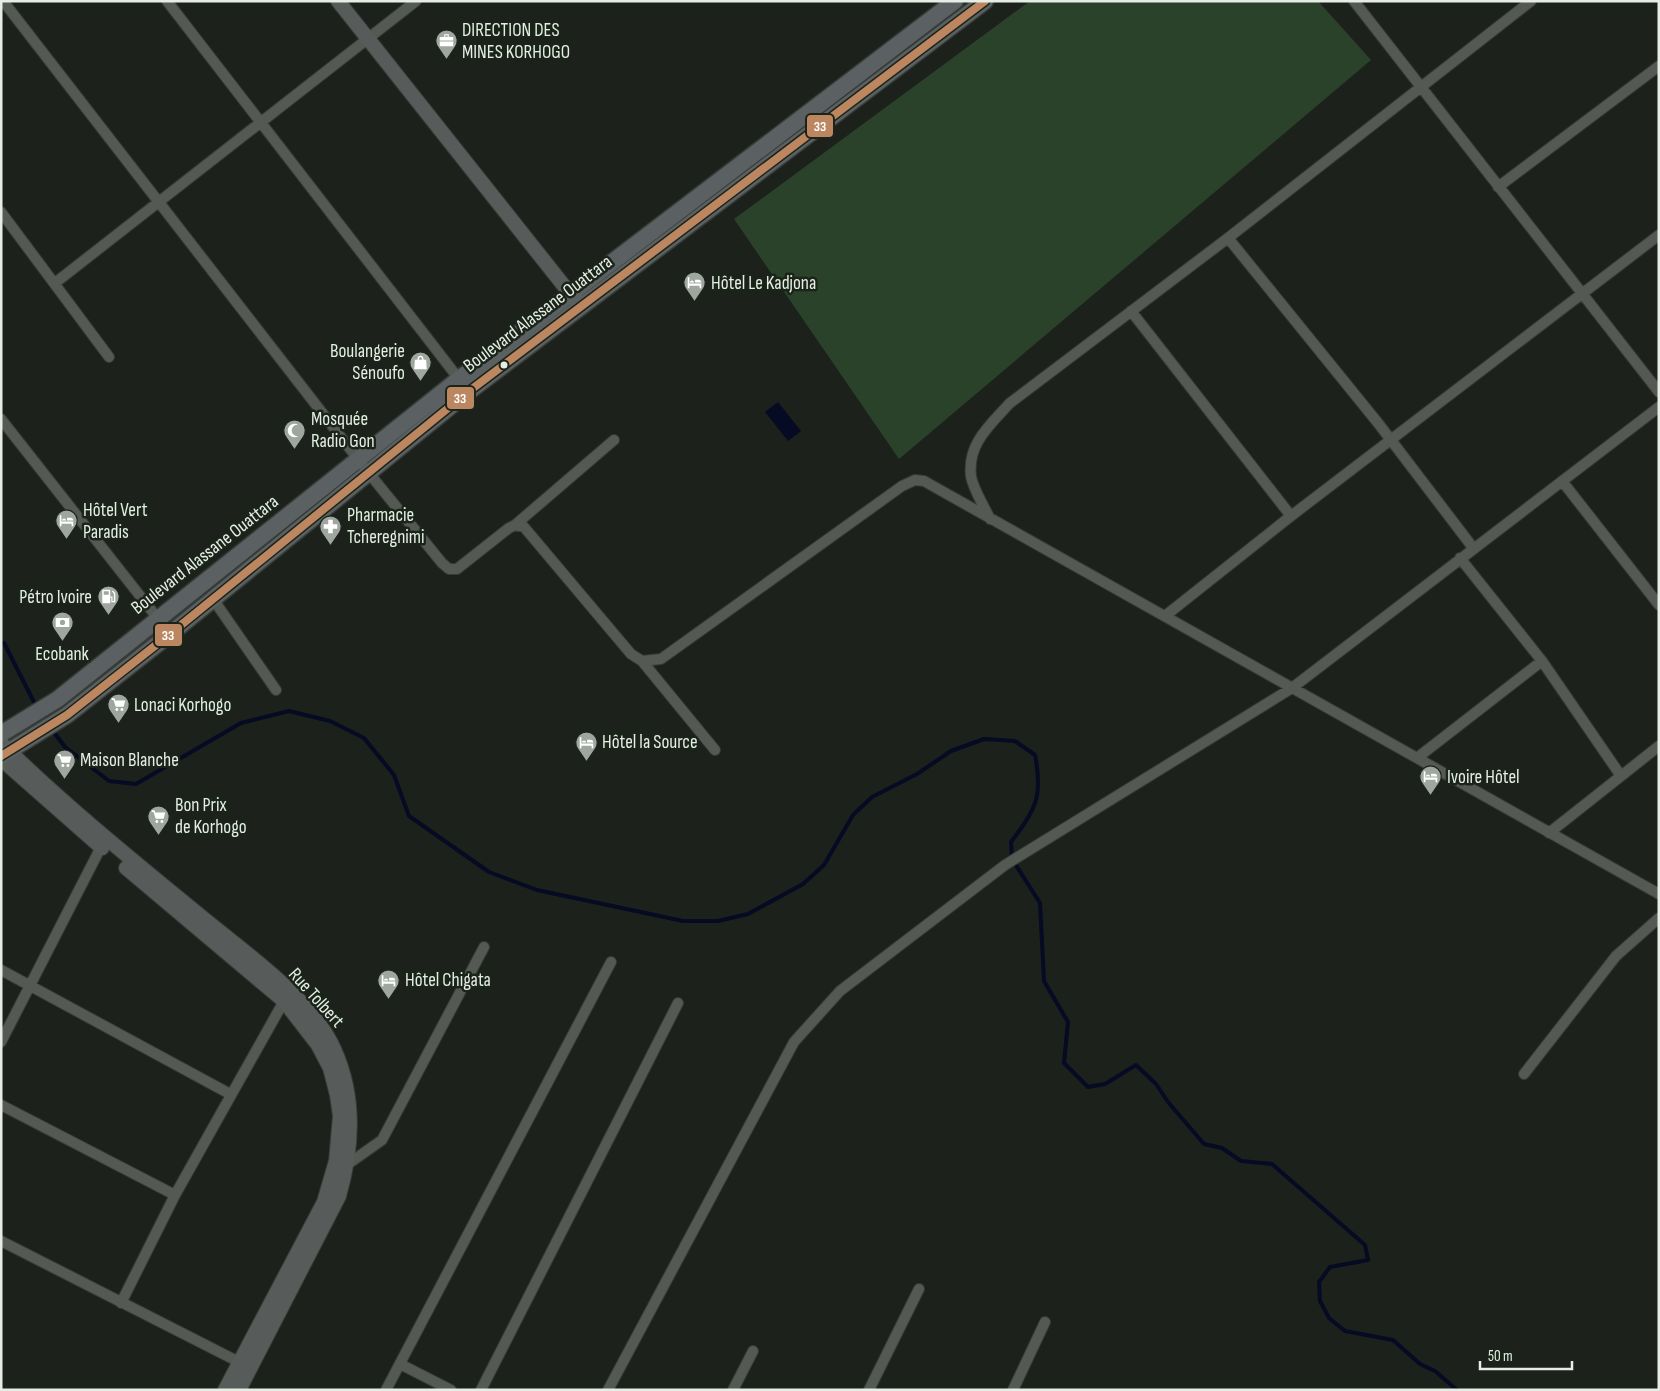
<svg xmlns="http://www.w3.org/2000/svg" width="1660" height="1391" font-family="'Sofia Sans Condensed',sans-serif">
  <rect width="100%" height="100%" fill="#1c211c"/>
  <path fill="#2b422a" d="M1030,1H1318L1371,60L899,459L734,219Z"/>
  <path fill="#060a23" d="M778,402L801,431L788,441L765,412Z"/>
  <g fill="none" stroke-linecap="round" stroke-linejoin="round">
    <path stroke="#060a23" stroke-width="4" d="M1,643H4L37,708
      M52,730L65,747L109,781L136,784L241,723L289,711L330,721L364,738L394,775L409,816L489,872L537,890L683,921H718L748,914L803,884L824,865L853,815L872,797L917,774L951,751L984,739L1015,741L1035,755C1043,796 1036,810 1011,842L1012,859L1040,903L1044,981L1068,1022L1064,1063L1088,1087L1105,1084L1136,1065L1156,1084L1168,1102L1204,1144L1222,1148L1241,1161L1272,1164L1365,1245L1368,1260L1330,1267L1319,1282L1320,1301L1329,1318L1345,1331L1393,1340L1420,1364L1435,1371L1457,1390"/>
    <defs>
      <path id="street" d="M3,1L368,472L442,563L449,569H457L509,528L515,525L524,527L631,654L642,661L715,750
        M167,1L462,383
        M1354,1L1659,392
        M1498,187L1659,66
        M1,212L109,357
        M1228,238L1378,423L1474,549
        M55,283L416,1
        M1131,311L1291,516
        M1,419L170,634
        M1562,481L1659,605
        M990,519C984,506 973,489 971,476C967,444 990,425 1010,403L1228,238L1531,1
        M515,525L614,440
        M1460,558L1542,661L1621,776
        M213,599L276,690
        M1165,616L1291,516L1659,235
        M642,661L661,659L902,486L915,480L924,481L1659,894
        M1417,758L1542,661
        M1549,833L1659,746
        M1,970L230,1094
        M1,1042L101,847
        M1524,1074L1616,956L1659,918
        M1,1105L175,1195
        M348,1164L382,1140L484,947
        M1,1241L239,1362
        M121,1303L175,1195L284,1001
        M400,1364L451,1390
        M386,1390L611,962
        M481,1390L678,1003
        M608,1390L794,1042L840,991L1005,865L1292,688L1659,407
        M733,1390L753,1351
        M869,1390L919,1289
        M1013,1390L1045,1322"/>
      <path id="secondary" d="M338,1L576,301
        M1,743C63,804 131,859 198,914C241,950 311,997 334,1049C356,1097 353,1147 339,1196L239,1390
        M1,759L102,848
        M126,868L284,1001L318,1045L330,1068L337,1095L340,1116L336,1161L324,1202L225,1390"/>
      <path id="primary" d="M1,734L58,699L459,379L955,1
        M1,756L67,715L170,634L468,392L985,1"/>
    </defs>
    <use href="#street" stroke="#373b37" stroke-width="12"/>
    <use href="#secondary" stroke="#373b37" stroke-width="16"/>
    <use href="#primary" stroke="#373b37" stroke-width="19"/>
    <use href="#street" stroke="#555954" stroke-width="10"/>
    <use href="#secondary" stroke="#575c5a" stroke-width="14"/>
    <use href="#primary" stroke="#5b6162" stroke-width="16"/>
    <defs>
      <path id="bus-1" d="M1,756L67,715L170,634L468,392L985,1"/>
    </defs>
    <use href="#bus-1" stroke="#1a2419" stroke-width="11"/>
    <use href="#bus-1" stroke="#bb8660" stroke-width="8"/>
  </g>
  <defs>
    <symbol id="office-pin" viewBox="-11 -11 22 30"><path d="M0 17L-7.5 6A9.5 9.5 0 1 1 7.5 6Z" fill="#9fa69f" stroke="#1a2419"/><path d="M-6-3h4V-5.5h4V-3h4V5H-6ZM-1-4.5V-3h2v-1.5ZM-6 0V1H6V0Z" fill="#fff"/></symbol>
    <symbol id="hotel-pin" viewBox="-11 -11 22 30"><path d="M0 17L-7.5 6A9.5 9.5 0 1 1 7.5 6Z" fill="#9fa69f" stroke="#1a2419"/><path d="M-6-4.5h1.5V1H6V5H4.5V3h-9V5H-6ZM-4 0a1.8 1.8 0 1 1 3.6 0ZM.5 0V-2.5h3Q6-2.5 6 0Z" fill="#fff"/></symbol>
    <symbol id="shop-pin" viewBox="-11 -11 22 30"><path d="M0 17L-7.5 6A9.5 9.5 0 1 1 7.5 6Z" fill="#9fa69f" stroke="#1a2419"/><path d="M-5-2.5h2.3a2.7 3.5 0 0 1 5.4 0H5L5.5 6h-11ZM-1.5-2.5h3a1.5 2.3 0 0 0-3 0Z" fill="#fff"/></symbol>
    <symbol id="mosque-pin" viewBox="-11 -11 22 30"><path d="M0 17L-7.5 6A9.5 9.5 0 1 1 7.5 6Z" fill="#9fa69f" stroke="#1a2419"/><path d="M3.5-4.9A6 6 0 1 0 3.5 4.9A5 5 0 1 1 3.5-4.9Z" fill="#fff"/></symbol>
    <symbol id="pharmacy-pin" viewBox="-11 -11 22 30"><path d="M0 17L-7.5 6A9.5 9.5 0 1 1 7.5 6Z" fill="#9fa69f" stroke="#1a2419"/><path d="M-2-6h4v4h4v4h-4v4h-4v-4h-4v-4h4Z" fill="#fff"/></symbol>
    <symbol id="fuel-pin" viewBox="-11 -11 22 30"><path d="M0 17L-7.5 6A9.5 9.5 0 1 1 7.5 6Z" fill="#9fa69f" stroke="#1a2419"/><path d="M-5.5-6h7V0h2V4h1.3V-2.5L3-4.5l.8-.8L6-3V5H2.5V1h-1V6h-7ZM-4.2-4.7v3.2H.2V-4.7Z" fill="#fff"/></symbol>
    <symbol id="bank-pin" viewBox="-11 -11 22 30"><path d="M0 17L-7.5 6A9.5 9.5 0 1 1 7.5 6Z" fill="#9fa69f" stroke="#1a2419"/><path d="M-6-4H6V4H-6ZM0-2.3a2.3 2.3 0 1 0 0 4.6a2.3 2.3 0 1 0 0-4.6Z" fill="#fff"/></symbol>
    <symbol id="supermarket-pin" viewBox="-11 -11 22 30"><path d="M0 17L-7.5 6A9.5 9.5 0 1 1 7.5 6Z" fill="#9fa69f" stroke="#1a2419"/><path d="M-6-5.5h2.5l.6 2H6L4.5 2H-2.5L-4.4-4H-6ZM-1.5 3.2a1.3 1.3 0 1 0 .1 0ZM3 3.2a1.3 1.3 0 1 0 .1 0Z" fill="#fff"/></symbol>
  </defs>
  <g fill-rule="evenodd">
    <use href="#office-pin" x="434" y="28" width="25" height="34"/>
    <use href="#hotel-pin" x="682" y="270" width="25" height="34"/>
    <use href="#shop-pin" x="408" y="350" width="25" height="34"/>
    <use href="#mosque-pin" x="282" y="418" width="25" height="34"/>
    <use href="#hotel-pin" x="54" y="508" width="25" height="34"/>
    <use href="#pharmacy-pin" x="318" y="514" width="25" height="34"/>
    <use href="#fuel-pin" x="96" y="584" width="25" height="34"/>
    <use href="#bank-pin" x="50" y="610" width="25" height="34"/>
    <use href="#supermarket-pin" x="106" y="692" width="25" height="34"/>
    <use href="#hotel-pin" x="574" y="730" width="25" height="34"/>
    <use href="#supermarket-pin" x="52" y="748" width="25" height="34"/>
    <use href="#hotel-pin" x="1418" y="764" width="25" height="34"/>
    <use href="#supermarket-pin" x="146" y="804" width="25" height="34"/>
    <use href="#hotel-pin" x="376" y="968" width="25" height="34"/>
  </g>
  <circle fill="#e5ede5" stroke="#1a2419" stroke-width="2" cx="504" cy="365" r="4.5"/>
  <g text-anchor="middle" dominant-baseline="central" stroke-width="5" stroke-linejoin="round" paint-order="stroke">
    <g font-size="19" fill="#e5ede5" stroke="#1a2419" text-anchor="start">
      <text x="462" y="30">DIRECTION DES<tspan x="462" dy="22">MINES KORHOGO</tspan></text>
      <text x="711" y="283">Hôtel Le Kadjona</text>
      <text x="405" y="351" text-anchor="end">Boulangerie<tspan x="405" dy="22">Sénoufo</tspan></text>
      <text x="311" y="419">Mosquée<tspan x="311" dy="22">Radio Gon</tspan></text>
      <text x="83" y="510">Hôtel Vert<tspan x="83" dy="22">Paradis</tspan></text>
      <text x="347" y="515">Pharmacie<tspan x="347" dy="22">Tcheregnimi</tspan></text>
      <text x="92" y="597" text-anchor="end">Pétro Ivoire</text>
      <text x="62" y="654" text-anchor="middle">Ecobank</text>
      <text x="134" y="705">Lonaci Korhogo</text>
      <text x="602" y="742">Hôtel la Source</text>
      <text x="80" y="760">Maison Blanche</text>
      <text x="1447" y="777">Ivoire Hôtel</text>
      <text x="175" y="805">Bon Prix<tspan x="175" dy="22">de Korhogo</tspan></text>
      <text x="405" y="980">Hôtel Chigata</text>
    </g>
    <g font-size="19" fill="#e5ede5" stroke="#1a2419">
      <text transform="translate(538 314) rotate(-37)">Boulevard Alassane Ouattara</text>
      <text transform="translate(205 555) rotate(-38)">Boulevard Alassane Ouattara</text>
      <text transform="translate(316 998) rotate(48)">Rue Tolbert</text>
    </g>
  </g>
  <g stroke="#1a2419" stroke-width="2">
    <rect x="806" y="114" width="28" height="24" rx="5" fill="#bb8660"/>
    <rect x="446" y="386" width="29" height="24" rx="5" fill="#bb8660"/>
    <rect x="154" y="623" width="29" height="24" rx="5" fill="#bb8660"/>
  </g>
  <g font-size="14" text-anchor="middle" font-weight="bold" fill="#fff">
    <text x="820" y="131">33</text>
    <text x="460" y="403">33</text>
    <text x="168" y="640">33</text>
  </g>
  <rect width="1660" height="1391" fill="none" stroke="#e5ede5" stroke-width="5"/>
  <path d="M1480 1361v8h92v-8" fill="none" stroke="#e5ede5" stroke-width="2.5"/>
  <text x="1488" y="1361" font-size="15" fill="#e5ede5" stroke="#1a2419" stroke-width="4" paint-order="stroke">50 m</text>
</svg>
